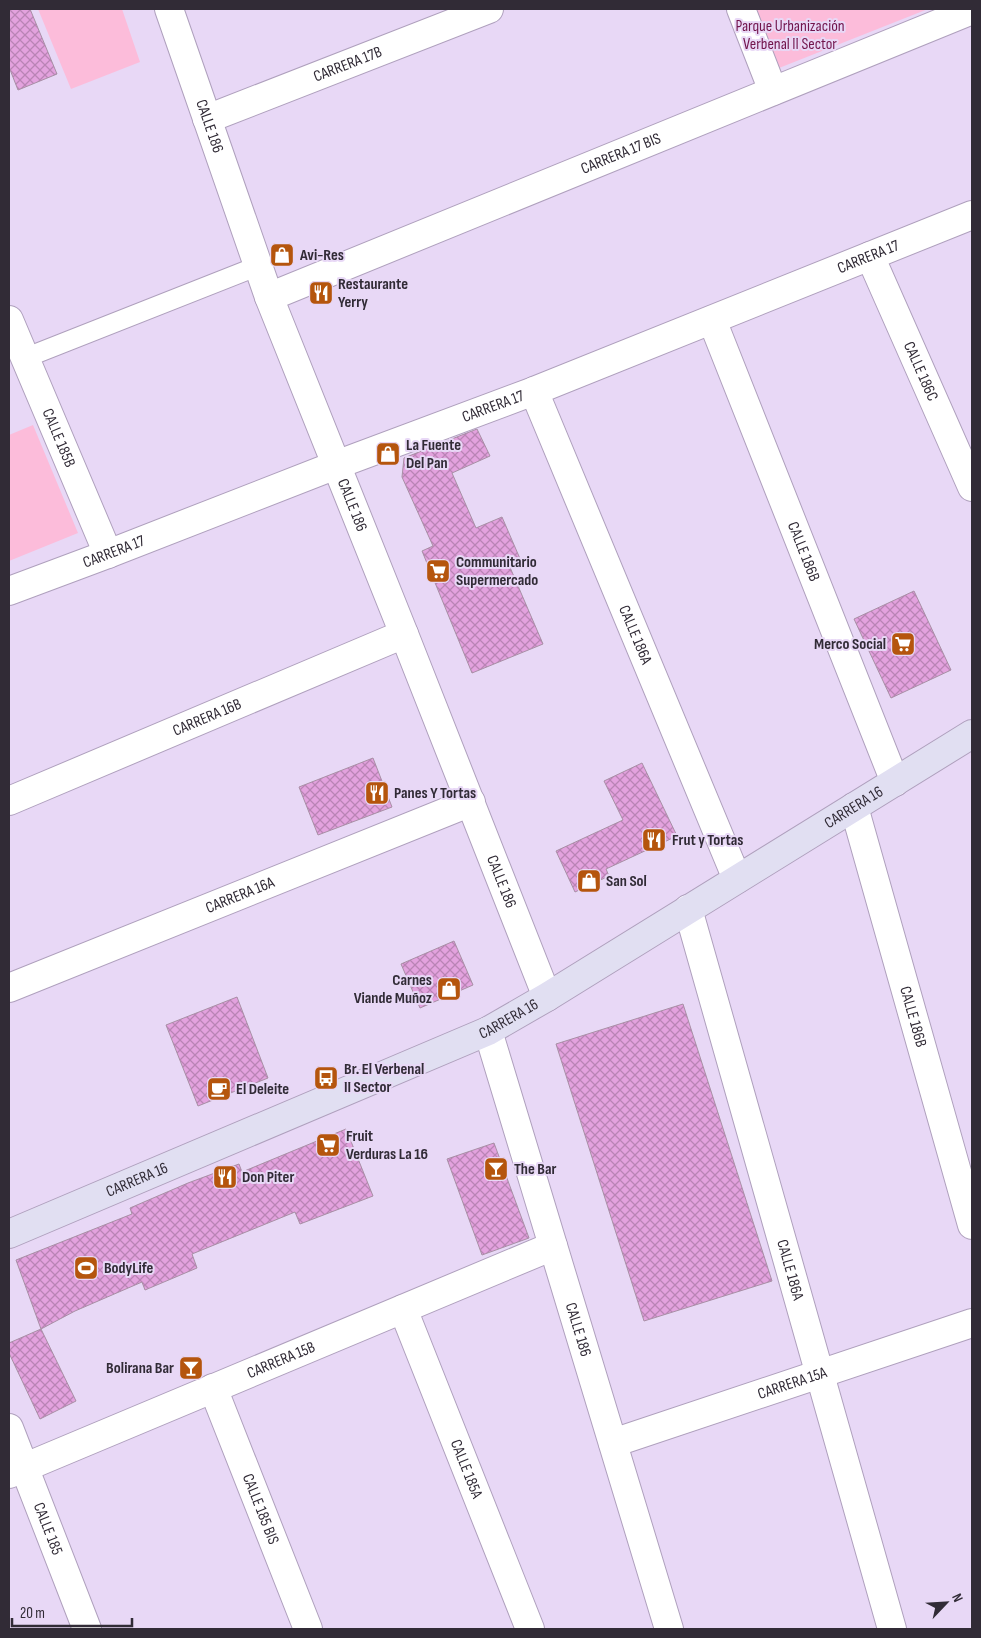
<svg xmlns="http://www.w3.org/2000/svg" width="981" height="1638" font-family="'Sofia Sans Condensed',sans-serif">
  <defs>
    <pattern id="building-cross-hatch" width="8" height="8" patternUnits="userSpaceOnUse" patternTransform="scale(1.25)"><rect width="8" height="8" fill="#e3a2de"/><path d="M0 0l8 8M0 8l8-8" fill="none" stroke="#b984b5"/></pattern>
  </defs>
  <rect width="100%" height="100%" fill="#e8d8f6"/>
  <path fill="#fcbcda" d="M38,9H122L140,62L71,89Z
    M754,9H928L774,70Z
    M33,425L78,533L9,561V435Z"/>
  <path fill="url(#building-cross-hatch)" stroke="#a88fa5" d="M9,9H30L57,74L18,90L9,67Z
    M477,429L490,456L452,473L476,528L502,517L521,561L509,565L543,644L472,673L422,551L433,546L402,477L404,458Z
    M914,591L951,670L891,698L854,619Z
    M373,758L392,807L318,835L299,787Z
    M642,763L677,836L606,869L609,876L575,892L556,851L623,820L604,781Z
    M454,941L473,985L420,1008L401,964Z
    M237,997L268,1078L198,1106L166,1025Z
    M683,1004L772,1281L644,1321L556,1044Z
    M346,1129L373,1196L300,1224L295,1212L192,1254L197,1268L145,1290L142,1282L75,1311L41,1329L16,1260L132,1214L130,1208L188,1183L239,1164L242,1172Z
    M494,1143L529,1238L482,1255L447,1159Z
    M41,1329L76,1401L40,1419L9,1353V1343Z"/>
  <g fill="none" stroke-linecap="round" stroke-linejoin="round">
    <defs>
      <path id="lane" d="M25,358L258,266"/>
      <g id="street">
        <path id="s1" d="M169,9L269,297L404,634L547,997"/>
        <path d="M741,9L773,91"/>
        <path id="s2" d="M207,119L489,9"/>
        <path id="s3" d="M870,256L972,487"/>
        <path id="s4" d="M269,297L972,10"/>
        <path id="s5" d="M9,320L108,554"/>
        <path id="s6" d="M712,320L895,782"/>
        <path id="s7" d="M534,391L737,879"/>
        <path id="s8" d="M9,591L108,554L336,465L534,391L972,215"/>
        <path id="s9" d="M9,801L404,634"/>
        <path id="s10" d="M854,807L972,1225"/>
        <path id="s11" d="M688,909L892,1629"/>
        <path id="s12" d="M9,988L471,802"/>
        <path id="s13" d="M488,1031L669,1629"/>
        <path id="s14" d="M403,1309L530,1629"/>
        <path id="s15" d="M213,1388L308,1629"/>
        <path id="s16" d="M9,1428L87,1629"/>
        <path id="s17" d="M613,1443L972,1323"/>
        <path id="s18" d="M9,1474L553,1246"/>
      </g>
      <g id="secondary">
        <path id="s19" d="M9,1234L488,1031L547,997L972,734"/>
      </g>
    </defs>
    <use href="#lane" stroke="#afa0bd" stroke-width="21"/>
    <use href="#street" stroke="#afa0bd" stroke-width="30"/>
    <use href="#secondary" stroke="#afa0bd" stroke-width="30"/>
    <use href="#lane" stroke="#fff" stroke-width="19"/>
    <use href="#street" stroke="#fff" stroke-width="28"/>
    <use href="#secondary" stroke="#e1dff2" stroke-width="28"/>
  </g>
  <defs>
    <symbol id="shop-square" viewBox="-11 -11 22 22"><rect x="-9" y="-9" width="18" height="18" rx="4" fill="#b5550d" stroke="#e8d8f6"/><path d="M-5-2.5h2.3a2.7 3.5 0 0 1 5.4 0H5L5.5 6h-11ZM-1.5-2.5h3a1.5 2.3 0 0 0-3 0Z" fill="#fff"/></symbol>
    <symbol id="restaurant-square" viewBox="-11 -11 22 22"><rect x="-9" y="-9" width="18" height="18" rx="4" fill="#b5550d" stroke="#e8d8f6"/><path d="M-5-6h1v4h1v-4h1v4h1v-4h1v5L-1.5 .5V6h-2V.5L-5-1ZM5-6V6H3V1.5H1.5Q1.5-4 5-6Z" fill="#fff"/></symbol>
    <symbol id="supermarket-square" viewBox="-11 -11 22 22"><rect x="-9" y="-9" width="18" height="18" rx="4" fill="#b5550d" stroke="#e8d8f6"/><path d="M-6-5.5h2.5l.6 2H6L4.5 2H-2.5L-4.4-4H-6ZM-1.5 3.2a1.3 1.3 0 1 0 .1 0ZM3 3.2a1.3 1.3 0 1 0 .1 0Z" fill="#fff"/></symbol>
    <symbol id="bus-square" viewBox="-11 -11 22 22"><rect x="-9" y="-9" width="18" height="18" rx="4" fill="#b5550d" stroke="#e8d8f6"/><path d="M-5-6H5V4H4V6H2V4H-2V6H-4V4H-5ZM-3.5-4V0h7V-4ZM-3.5 1.2v1.5H-2V1.2ZM2 1.2v1.5H3.5V1.2Z" fill="#fff"/></symbol>
    <symbol id="cafe-square" viewBox="-11 -11 22 22"><rect x="-9" y="-9" width="18" height="18" rx="4" fill="#b5550d" stroke="#e8d8f6"/><path d="M-5.5-4.5H6V0H3Q3 3.5 0 3.5H-2.5Q-5.5 3.5-5.5 0ZM3-3.2v2h1.7v-2ZM-6 4.5H4V6H-6Z" fill="#fff"/></symbol>
    <symbol id="bar-square" viewBox="-11 -11 22 22"><rect x="-9" y="-9" width="18" height="18" rx="4" fill="#b5550d" stroke="#e8d8f6"/><path d="M-6-5H6L.8 .8V4.5H3.5V6h-7V4.5H-.8V.8Z" fill="#fff"/></symbol>
    <symbol id="stadium-square" viewBox="-11 -11 22 22"><rect x="-9" y="-9" width="18" height="18" rx="4" fill="#b5550d" stroke="#e8d8f6"/><path d="M0-5a6.5 5 0 1 0 0 10a6.5 5 0 1 0 0-10ZM-3.5-1.8h7v3.6h-7Z" fill="#fff"/></symbol>
  </defs>
  <g fill-rule="evenodd">
    <use href="#shop-square" x="268" y="241" width="28" height="28"/>
    <use href="#restaurant-square" x="307" y="279" width="28" height="28"/>
    <use href="#shop-square" x="374" y="440" width="28" height="28"/>
    <use href="#supermarket-square" x="424" y="557" width="28" height="28"/>
    <use href="#supermarket-square" x="889" y="630" width="28" height="28"/>
    <use href="#restaurant-square" x="363" y="779" width="28" height="28"/>
    <use href="#restaurant-square" x="640" y="826" width="28" height="28"/>
    <use href="#shop-square" x="575" y="867" width="28" height="28"/>
    <use href="#shop-square" x="435" y="975" width="28" height="28"/>
    <use href="#bus-square" x="312" y="1064" width="28" height="28"/>
    <use href="#cafe-square" x="205" y="1075" width="28" height="28"/>
    <use href="#supermarket-square" x="314" y="1131" width="28" height="28"/>
    <use href="#bar-square" x="482" y="1155" width="28" height="28"/>
    <use href="#restaurant-square" x="211" y="1163" width="28" height="28"/>
    <use href="#stadium-square" x="72" y="1254" width="28" height="28"/>
    <use href="#bar-square" x="177" y="1354" width="28" height="28"/>
  </g>
  <g text-anchor="middle" dominant-baseline="central" stroke-width="4" stroke-linejoin="round" paint-order="stroke">
    <g font-size="16" fill="#72144c" stroke="#e8d8f6">
      <text x="790" y="26">Parque Urbanización<tspan x="790" dy="18">Verbenal II Sector</tspan></text>
    </g>
    <g font-size="16" fill="#312b36" stroke="#e8d8f6">
      <text stroke="none"><textPath href="#s2" startOffset="151">CARRERA 17B</textPath></text>
      <text stroke="none"><textPath href="#s1" startOffset="124">CALLE 186</textPath></text>
      <text stroke="none"><textPath href="#s4" startOffset="380">CARRERA 17 BIS</textPath></text>
      <text stroke="none"><textPath href="#s8" startOffset="922">CARRERA 17</textPath></text>
      <text stroke="none"><textPath href="#s3" startOffset="126">CALLE 186C</textPath></text>
      <text stroke="none"><textPath href="#s8" startOffset="518">CARRERA 17</textPath></text>
      <text stroke="none"><textPath href="#s5" startOffset="128">CALLE 185B</textPath></text>
      <text stroke="none"><textPath href="#s1" startOffset="529">CALLE 186</textPath></text>
      <text stroke="none"><textPath href="#s6" startOffset="249">CALLE 186B</textPath></text>
      <text stroke="none"><textPath href="#s8" startOffset="112">CARRERA 17</textPath></text>
      <text stroke="none"><textPath href="#s7" startOffset="264">CALLE 186A</textPath></text>
      <text stroke="none"><textPath href="#s9" startOffset="215">CARRERA 16B</textPath></text>
      <text stroke="none"><textPath href="#s19" startOffset="949">CARRERA 16</textPath></text>
      <text stroke="none"><textPath href="#s1" startOffset="934">CALLE 186</textPath></text>
      <text stroke="none"><textPath href="#s12" startOffset="249">CARRERA 16A</textPath></text>
      <text stroke="none"><textPath href="#s10" startOffset="218">CALLE 186B</textPath></text>
      <text stroke="none"><textPath href="#s19" startOffset="544">CARRERA 16</textPath></text>
      <text stroke="none"><textPath href="#s19" startOffset="139">CARRERA 16</textPath></text>
      <text stroke="none"><textPath href="#s11" startOffset="375">CALLE 186A</textPath></text>
      <text stroke="none"><textPath href="#s13" startOffset="312">CALLE 186</textPath></text>
      <text stroke="none"><textPath href="#s18" startOffset="295">CARRERA 15B</textPath></text>
      <text stroke="none"><textPath href="#s17" startOffset="189">CARRERA 15A</textPath></text>
      <text stroke="none"><textPath href="#s14" startOffset="172">CALLE 185A</textPath></text>
      <text stroke="none"><textPath href="#s15" startOffset="130">CALLE 185 BIS</textPath></text>
      <text stroke="none"><textPath href="#s16" startOffset="108">CALLE 185</textPath></text>
    </g>
    <g font-size="16" font-weight="bold" fill="#312b36" stroke="#e8d8f6" text-anchor="start">
      <text x="300" y="255">Avi-Res</text>
      <text x="338" y="284">Restaurante<tspan x="338" dy="18">Yerry</tspan></text>
      <text x="406" y="445">La Fuente<tspan x="406" dy="18">Del Pan</tspan></text>
      <text x="456" y="562">Communitario<tspan x="456" dy="18">Supermercado</tspan></text>
      <text x="886" y="644" text-anchor="end">Merco Social</text>
      <text x="394" y="793">Panes Y Tortas</text>
      <text x="672" y="840">Frut y Tortas</text>
      <text x="606" y="881">San Sol</text>
      <text x="432" y="980" text-anchor="end">Carnes<tspan x="432" dy="18">Viande Muñoz</tspan></text>
      <text x="344" y="1069">Br. El Verbenal<tspan x="344" dy="18">II Sector</tspan></text>
      <text x="236" y="1089">El Deleite</text>
      <text x="346" y="1136">Fruit<tspan x="346" dy="18">Verduras La 16</tspan></text>
      <text x="514" y="1169">The Bar</text>
      <text x="242" y="1177">Don Piter</text>
      <text x="104" y="1268">BodyLife</text>
      <text x="174" y="1368" text-anchor="end">Bolirana Bar</text>
    </g>
  </g>
  <rect width="981" height="1638" fill="none" stroke="#312b36" stroke-width="20"/>
  <g transform="translate(946 1603) rotate(65)" stroke="#e8d8f6" stroke-width="4" paint-order="stroke">
  <path d="M0-4L9 19L0 12L-9 19Z" fill="#312b36"/>
  <text y="-8" font-size="14" font-weight="bold" text-anchor="middle" fill="#312b36">N</text>
  </g>
  <path d="M12 1618v8h120v-8" fill="none" stroke="#312b36" stroke-width="2.5"/>
  <text x="20" y="1618" font-size="15" fill="#312b36" stroke="#e8d8f6" stroke-width="4" paint-order="stroke">20 m</text>
</svg>
